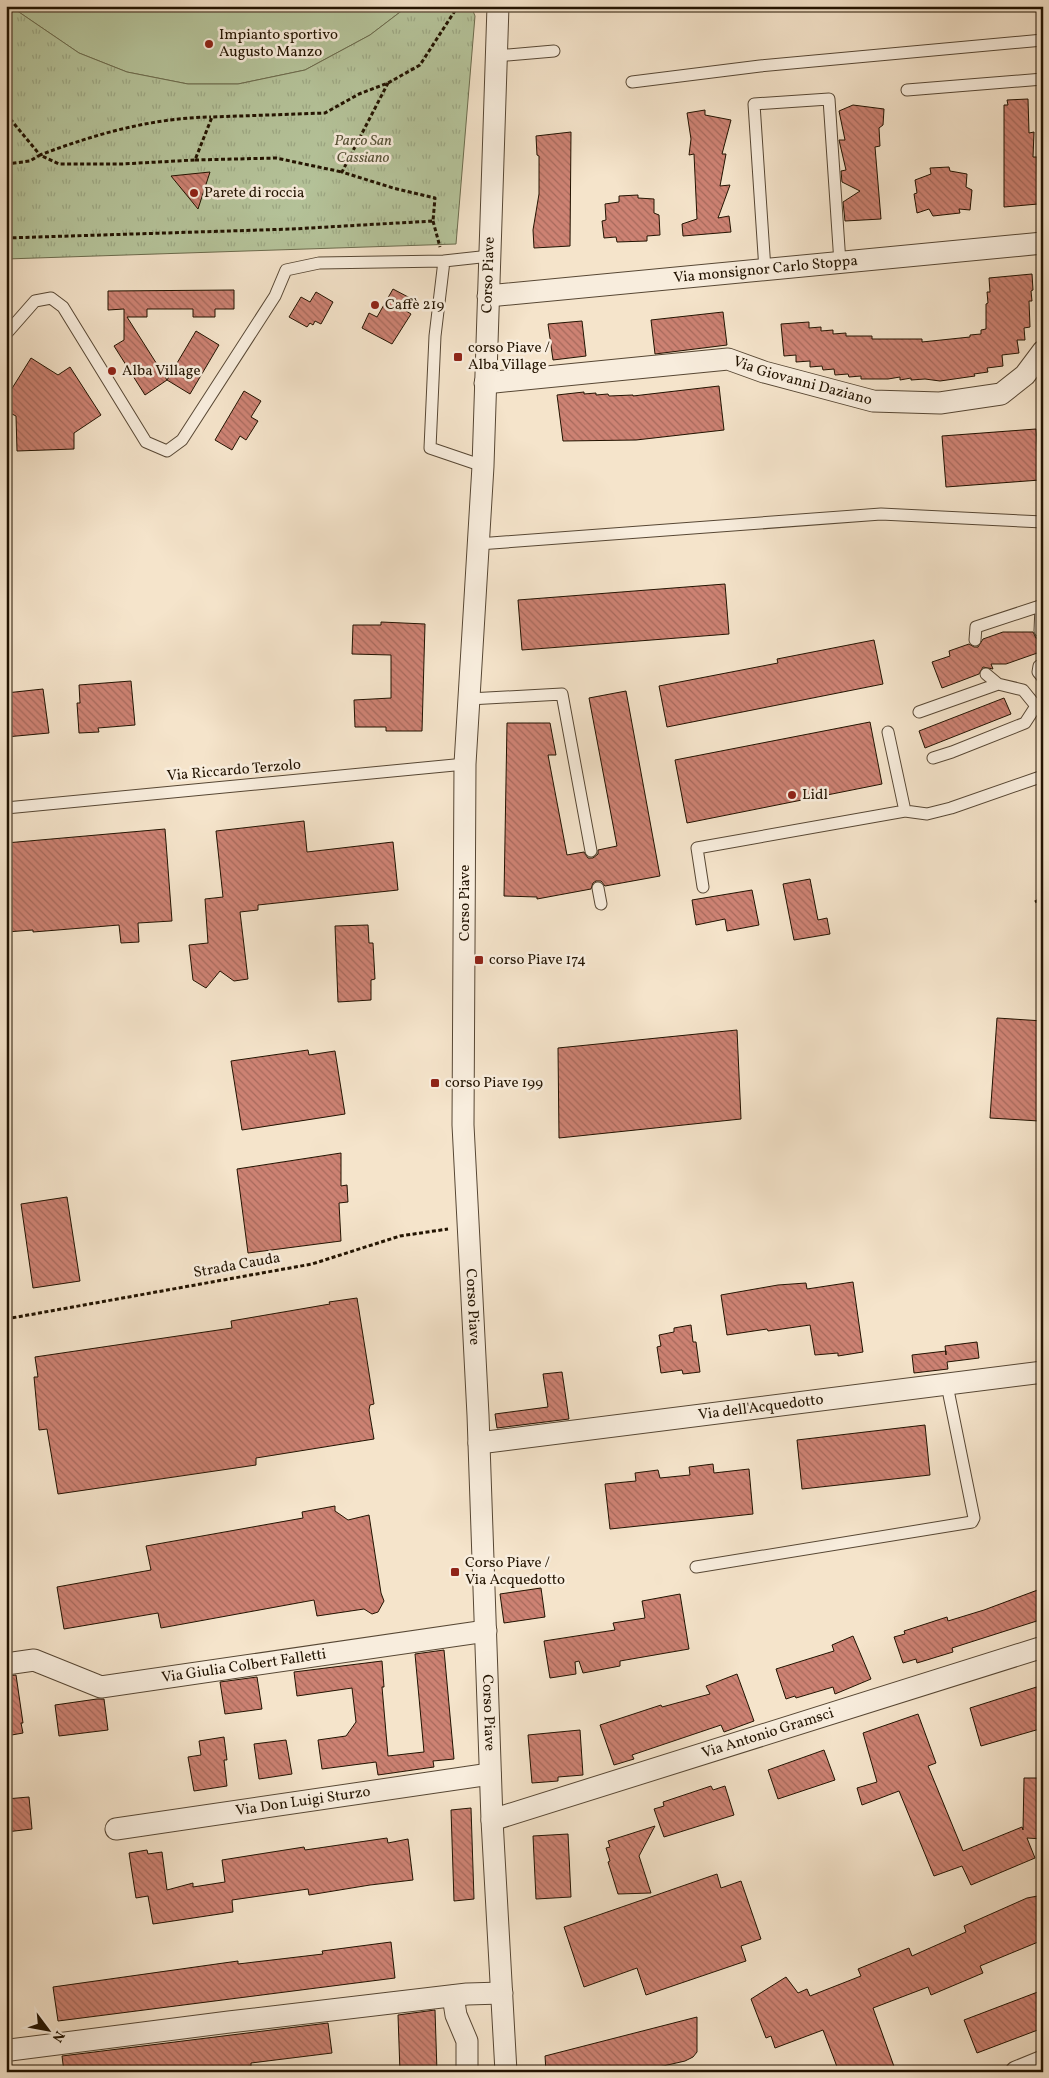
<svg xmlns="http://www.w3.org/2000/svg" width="1049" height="2078" font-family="Vollkorn,serif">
  <defs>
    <pattern id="park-tufts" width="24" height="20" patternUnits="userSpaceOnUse" patternTransform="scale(1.25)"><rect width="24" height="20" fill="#b6c59c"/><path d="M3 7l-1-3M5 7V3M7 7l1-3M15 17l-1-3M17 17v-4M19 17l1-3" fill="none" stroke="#9ca885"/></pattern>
    <pattern id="building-back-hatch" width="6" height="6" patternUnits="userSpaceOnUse" patternTransform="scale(1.25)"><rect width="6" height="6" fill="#cd8273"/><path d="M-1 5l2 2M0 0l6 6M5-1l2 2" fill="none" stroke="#a6695c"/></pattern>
  </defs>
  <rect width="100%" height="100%" fill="#f5e4cb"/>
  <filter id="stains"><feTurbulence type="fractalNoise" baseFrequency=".004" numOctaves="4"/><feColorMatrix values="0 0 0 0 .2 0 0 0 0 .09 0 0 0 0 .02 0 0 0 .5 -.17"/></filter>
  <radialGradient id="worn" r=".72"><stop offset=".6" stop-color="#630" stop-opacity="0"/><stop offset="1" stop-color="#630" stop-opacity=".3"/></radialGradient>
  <path fill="#b6c59c" stroke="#6c6c4e" d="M10,6H408L370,35L305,70L238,84H188L127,72L79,53Z"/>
  <path fill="url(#park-tufts)" stroke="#6c6c4e" d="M6,6H10L79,53L127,72L188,84H238L305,70L370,35L408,6H471L475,16L456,244L6,259Z"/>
  <path fill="url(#building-back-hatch)" stroke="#221301" d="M1028,99L1029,133L1034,132L1033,157H1037L1038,204L1004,207V105H1008L1007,100Z
    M853,105L884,109L883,125L879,128L880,146L875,147L881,219L845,221L843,202L860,191L842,182L841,171L846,170L839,140H845L839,111Z
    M705,110V115L731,120L722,154H726L720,186L730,185L718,218L729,216L731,232L683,236L682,224L697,219L694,154L689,155L691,139L687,113Z
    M571,132L570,246L534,248L533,230L539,194V156L537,155L536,136Z
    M949,167L950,171L967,174L966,187L972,190L970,210L959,209L960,213L933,216L929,209L917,213L914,194L917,193L915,180L931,174L930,168Z
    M210,172L198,209L171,176Z
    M638,195V198L654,199V213L659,215L660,235L647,236V241L617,242L616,237L604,238L602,221L606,220L605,204L619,202V196Z
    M1032,274L1033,290L1031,291L1032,301H1029L1030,327L1024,328L1025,340H1017L1019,353L1002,355L1003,366L987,368L988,372L974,374L975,376L940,381L925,379L911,380V378L900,380V377L888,379H861V376L849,377L848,374L835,375L834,369L823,370L822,366L810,367V361L796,362V355L784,356L781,324L809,322V328L821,327V331L833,330V334L846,333V336H872V339H922V342L970,337V335L981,334V330L986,329V304L988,303L987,292H990L989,278Z
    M393,289L410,298L403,309L411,314L392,344L362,328L369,313L377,317Z
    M234,290V309H215V317H193V309H147V317H127L167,380L145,395L114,346L124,340V309L108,310V291Z
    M316,292L333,302L321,324L315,321L313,325L310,323L307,327L289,317L301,297L310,302Z
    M723,312L727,345L655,354L651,320Z
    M582,321L586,356L553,360L548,324Z
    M196,331L219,345L190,394L167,380Z
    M31,358L58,375L70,367L101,415L74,433V449L17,451L16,416L6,411V398Z
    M719,386L724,430L636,440L563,441L557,395L584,392V394L596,393V395L608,394L609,396L633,395V396Z
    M244,391L261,401L251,417L258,421L246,440L240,436L232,450L215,440Z
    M1036,429L1040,480L946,487L942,436Z
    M725,584L729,634L522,650L518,600Z
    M381,622L425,624L422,731H386V727H355L354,700L391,698V655L352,654L353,625H381Z
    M1003,632H1033L1036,638H1043V651L1006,664H991L993,669L983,667L979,674L942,688L932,662L950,656L949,651L969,644L974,647H978L983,639Z
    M874,640L883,684L667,727L659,686L778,663L777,659Z
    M131,681L135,725L98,728L99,732L79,733L77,703H80L79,685Z
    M43,689L49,733L6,737V693Z
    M626,691L660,876L605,886L601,881H596L593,883L591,889L537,899V897L504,896L507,723H550L556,755H548L567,855L584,852L588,858H593L598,854V850L617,846L589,698Z
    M1004,698L1011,714L925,748L919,731Z
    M870,722L882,784L687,823L675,760Z
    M304,821L307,852L393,842L398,890L258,905V910L240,912L248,979L234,981L220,971L206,988L193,980L189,945L208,943L205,899L223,897L216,831Z
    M165,829L172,921L138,923L139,942L121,943L119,925L33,932V930L6,932V843Z
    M810,879L818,920L827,918L830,934L794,940L783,884Z
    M752,890L759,925L727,931L725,919L696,925L692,900Z
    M368,925L369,943H373L375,979L371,980V1000L338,1002L335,926Z
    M997,1018L1043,1021V1067L1039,1121L990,1118Z
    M737,1030L741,1119L559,1138L558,1048Z
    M308,1050L309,1055L335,1051L345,1114L242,1130L231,1061Z
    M341,1153V1186L347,1185L348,1202L339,1203L341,1241L248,1253L237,1169Z
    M67,1197L80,1281L33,1288L21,1204Z
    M853,1282L863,1352L838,1356V1353L815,1355L810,1325L768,1331L767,1329L727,1335L721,1295L778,1285L806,1283L807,1289Z
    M357,1298L374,1404L370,1405L369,1410L374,1439L256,1458V1465L58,1494L47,1429L39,1430L34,1377H38L35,1357L232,1328L231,1321L330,1304L329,1302Z
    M691,1325L693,1342H696L700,1372L683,1374L682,1370L661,1373L657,1347L661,1346L659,1335L674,1332V1328Z
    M977,1342L979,1358L947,1362L948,1369L914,1373L912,1355L946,1351V1355L945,1346Z
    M562,1372L569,1419L497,1428L495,1414L548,1407L543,1374Z
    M925,1425L930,1475L802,1489L797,1440Z
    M713,1464L714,1473L749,1469L753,1514L610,1529L605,1484L636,1481L635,1473L658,1470L660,1478L690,1475L689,1467Z
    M335,1506V1511L348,1520L369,1515L381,1593L384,1601L378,1612L372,1614L364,1609L317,1616L314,1600L161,1628L158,1613L64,1629L57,1587L151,1570L146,1546L303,1518L302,1512Z
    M541,1588L545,1617L504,1623L500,1594Z
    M1043,1588V1602L1041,1605L1043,1619L952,1648L953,1652L917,1663L916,1659L903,1663L894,1637L905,1634L904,1631L947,1617L948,1621L984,1610Z
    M680,1594L689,1649L620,1661V1666L583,1673L579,1661L575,1662L576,1674L550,1678L544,1641L615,1630L613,1623L645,1618L642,1601Z
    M853,1636L871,1679L835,1694L833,1687L796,1698L795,1696L786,1699L776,1669L834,1651L832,1645Z
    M444,1650L454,1759L433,1761L434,1767L378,1775L376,1762L322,1769L318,1740L346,1736L356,1722L352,1688L297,1696L294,1672L382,1661L384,1687H382L388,1756L424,1752L415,1654Z
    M737,1674L754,1721L724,1732L721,1725L632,1755L634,1759L614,1765L600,1725L661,1705L662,1707L710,1694L706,1686Z
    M16,1675L23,1723H21L23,1733L6,1736V1676Z
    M257,1677L262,1709L225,1714L220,1682Z
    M1043,1685V1728L981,1746L970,1708Z
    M97,1699H104L108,1730L59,1736L55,1705Z
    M918,1714L936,1763L928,1766L963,1851L1022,1827L1023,1830L1024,1778H1043V1839L1027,1838L1035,1858L971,1885L962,1866L934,1876L899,1791L862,1805L857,1788L877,1782L863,1733Z
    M580,1730L583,1775L558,1777V1781L532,1783L528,1735Z
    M224,1737L227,1760H224L227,1786L194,1791L188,1757L201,1755L199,1741Z
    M286,1740L292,1774L259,1779L254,1744Z
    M824,1750L835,1780L778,1799L768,1770Z
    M711,1786L713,1790L725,1786L734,1815L664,1837L654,1809L664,1806L663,1802Z
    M29,1797L32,1829L6,1832V1799Z
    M471,1808L474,1899L454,1901L451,1810Z
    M655,1826L639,1856L651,1893L618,1894L608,1862L610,1861L606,1848L610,1847L608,1841Z
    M568,1834L571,1897L536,1899L533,1836Z
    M387,1838L388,1843L408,1839L413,1880L370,1885L309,1895L308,1889L232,1900L233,1912L153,1924L148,1896L136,1898L129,1853L147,1850L148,1854L162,1852L167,1890L193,1883V1887L225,1882L222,1860L304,1847L305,1850Z
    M717,1874L721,1888L741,1881L761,1939L741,1946L746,1961L646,1995L637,1968L584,1987L564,1927Z
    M1043,1895V1940L980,1966L983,1973L931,1995L928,1987L873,2008L896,2072H839L823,2030L775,2048L771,2036L766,2038L751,1999L786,1977L798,1993L807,1989L810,1996L861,1976L858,1969L909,1948L912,1956L966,1932L964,1926L1027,1898Z
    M391,1942L395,1978L58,2021L53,1987L238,1961V1964L323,1954L322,1951Z
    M1043,1990V2028L977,2053L964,2020Z
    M435,2010L437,2072H400L398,2015Z
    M697,2017V2052L693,2057L685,2061L637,2072H546L545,2056Z
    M328,2023L332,2053L251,2063V2066L204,2072H64L62,2056Z"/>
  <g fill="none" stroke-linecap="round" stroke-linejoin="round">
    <defs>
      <path id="service" d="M496,56L554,51
        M632,82L760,66L1043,40
        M907,90L1043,79
        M444,261L490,256
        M765,270L754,104L829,99L840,263
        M6,334L35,301L51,298L63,307L146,442L167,451L182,440L275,296L286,270L319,263L444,261L435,336L430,448L483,466
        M478,544L881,514L1043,522
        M1040,631L1041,606
        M975,640L976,627L1043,605
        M1039,666L1038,672L1043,678
        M986,674L998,684
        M469,699L562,694L591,851
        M919,712L998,684L1023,690L1036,706L1025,723L952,752L933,758
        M888,732L905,811
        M6,808L465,764
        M703,887L697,848L905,811L927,814L951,808L1043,776
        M598,888L601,904
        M696,1567L972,1522L974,1518L947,1385"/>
      <g id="minor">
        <path id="s1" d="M498,6L483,466L465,764L463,1125L478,1415L492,1820L506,2072"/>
        <path id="s2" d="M488,296L1043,243"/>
        <path id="s3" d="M485,383L728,359L764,372L873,401L940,403L1001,394L1025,375L1043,351"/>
        <path id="s4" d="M479,1443L1043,1372"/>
        <path id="s5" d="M6,1664L34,1660L101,1687L486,1631"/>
        <path id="s6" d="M492,1820L1043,1647"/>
        <path id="s7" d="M116,1829L490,1774"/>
        <path d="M453,1996L456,2015L467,2041V2072"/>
        <path d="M10,2050L229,2022L467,1994L502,1993"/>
        <path d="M1016,2072L1043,2061"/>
      </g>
    </defs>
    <use href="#service" stroke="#574734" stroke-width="13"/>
    <use href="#minor" stroke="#574734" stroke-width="23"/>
    <path stroke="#221301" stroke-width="3" stroke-dasharray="4 2.5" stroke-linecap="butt" d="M6,114L40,155C95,134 152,118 211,117
      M195,160L276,158L342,172
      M6,164L30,161L40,155L59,164H121L195,160L212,117L325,113L359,94L388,83L420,65L458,6
      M433,221L440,247
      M6,238L292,229L433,221L435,198L393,188L342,172L388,83
      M1035,902L1043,898
      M6,1319L312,1264L400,1236L448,1229"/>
    <use href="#service" stroke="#f8eddd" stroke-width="11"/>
    <use href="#minor" stroke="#f8eddd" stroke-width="21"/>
  </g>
  <g fill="#8f2418" stroke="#f8eddd" stroke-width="2">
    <circle cx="209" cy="44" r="5"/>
    <circle cx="194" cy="193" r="5"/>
    <circle cx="375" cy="305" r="5"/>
    <rect x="453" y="352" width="10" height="10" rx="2.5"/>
    <circle cx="112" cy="371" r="5"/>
    <circle cx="792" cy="795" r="5"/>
    <rect x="474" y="955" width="10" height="10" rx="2.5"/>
    <rect x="430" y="1078" width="10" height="10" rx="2.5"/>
    <rect x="450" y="1567" width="10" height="10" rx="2.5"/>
  </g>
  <g text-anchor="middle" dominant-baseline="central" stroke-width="5" stroke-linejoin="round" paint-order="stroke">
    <g font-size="15" fill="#221301" stroke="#f8eddd" text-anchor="start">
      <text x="219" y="35">Impianto sportivo<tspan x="219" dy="17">Augusto Manzo</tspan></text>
      <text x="204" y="193">Parete di roccia</text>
      <text x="385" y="305">Caffè 219</text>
      <text x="468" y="348">corso Piave /<tspan x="468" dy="17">Alba Village</tspan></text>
      <text x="122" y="371">Alba Village</text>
      <text x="802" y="795">Lidl</text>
      <text x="489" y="960">corso Piave 174</text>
      <text x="445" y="1083">corso Piave 199</text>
      <text x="465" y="1563">Corso Piave /<tspan x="465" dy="17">Via Acquedotto</tspan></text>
    </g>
    <g font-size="15" font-style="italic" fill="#565137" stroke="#f8eddd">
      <text x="363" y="141">Parco San<tspan x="363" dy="17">Cassiano</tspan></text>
    </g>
    <g font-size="15" fill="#221301" stroke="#f8eddd">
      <text stroke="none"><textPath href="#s2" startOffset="279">Via monsignor Carlo Stoppa</textPath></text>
      <text transform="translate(489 275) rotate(-88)">Corso Piave</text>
      <text stroke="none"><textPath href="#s3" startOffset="322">Via Giovanni Daziano</textPath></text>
      <text transform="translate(234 771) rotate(-5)">Via Riccardo Terzolo</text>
      <text transform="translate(465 903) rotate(-90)">Corso Piave</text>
      <text transform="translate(237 1266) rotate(-10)">Strada Cauda</text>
      <text stroke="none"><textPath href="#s1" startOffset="1302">Corso Piave</textPath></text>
      <text stroke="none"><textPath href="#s4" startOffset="284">Via dell'Acquedotto</textPath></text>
      <text stroke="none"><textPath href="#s5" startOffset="245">Via Giulia Colbert Falletti</textPath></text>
      <text stroke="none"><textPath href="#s1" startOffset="1708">Corso Piave</textPath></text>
      <text stroke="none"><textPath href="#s6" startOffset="289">Via Antonio Gramsci</textPath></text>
      <text stroke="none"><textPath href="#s7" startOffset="189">Via Don Luigi Sturzo</textPath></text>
    </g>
  </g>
  <rect width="1049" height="2078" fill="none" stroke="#f5e4cb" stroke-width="25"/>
  <rect x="8" y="8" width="1034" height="2063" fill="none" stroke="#221301" stroke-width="2.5"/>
  <rect x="12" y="12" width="1024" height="2053" fill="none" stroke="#221301"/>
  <g transform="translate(48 2030) rotate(122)" stroke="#f8eddd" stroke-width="4" paint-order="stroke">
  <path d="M0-4L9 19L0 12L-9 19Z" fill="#221301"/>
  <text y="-8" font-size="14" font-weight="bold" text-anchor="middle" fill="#221301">N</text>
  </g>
  <rect width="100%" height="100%" filter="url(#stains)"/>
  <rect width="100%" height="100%" fill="url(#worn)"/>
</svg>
